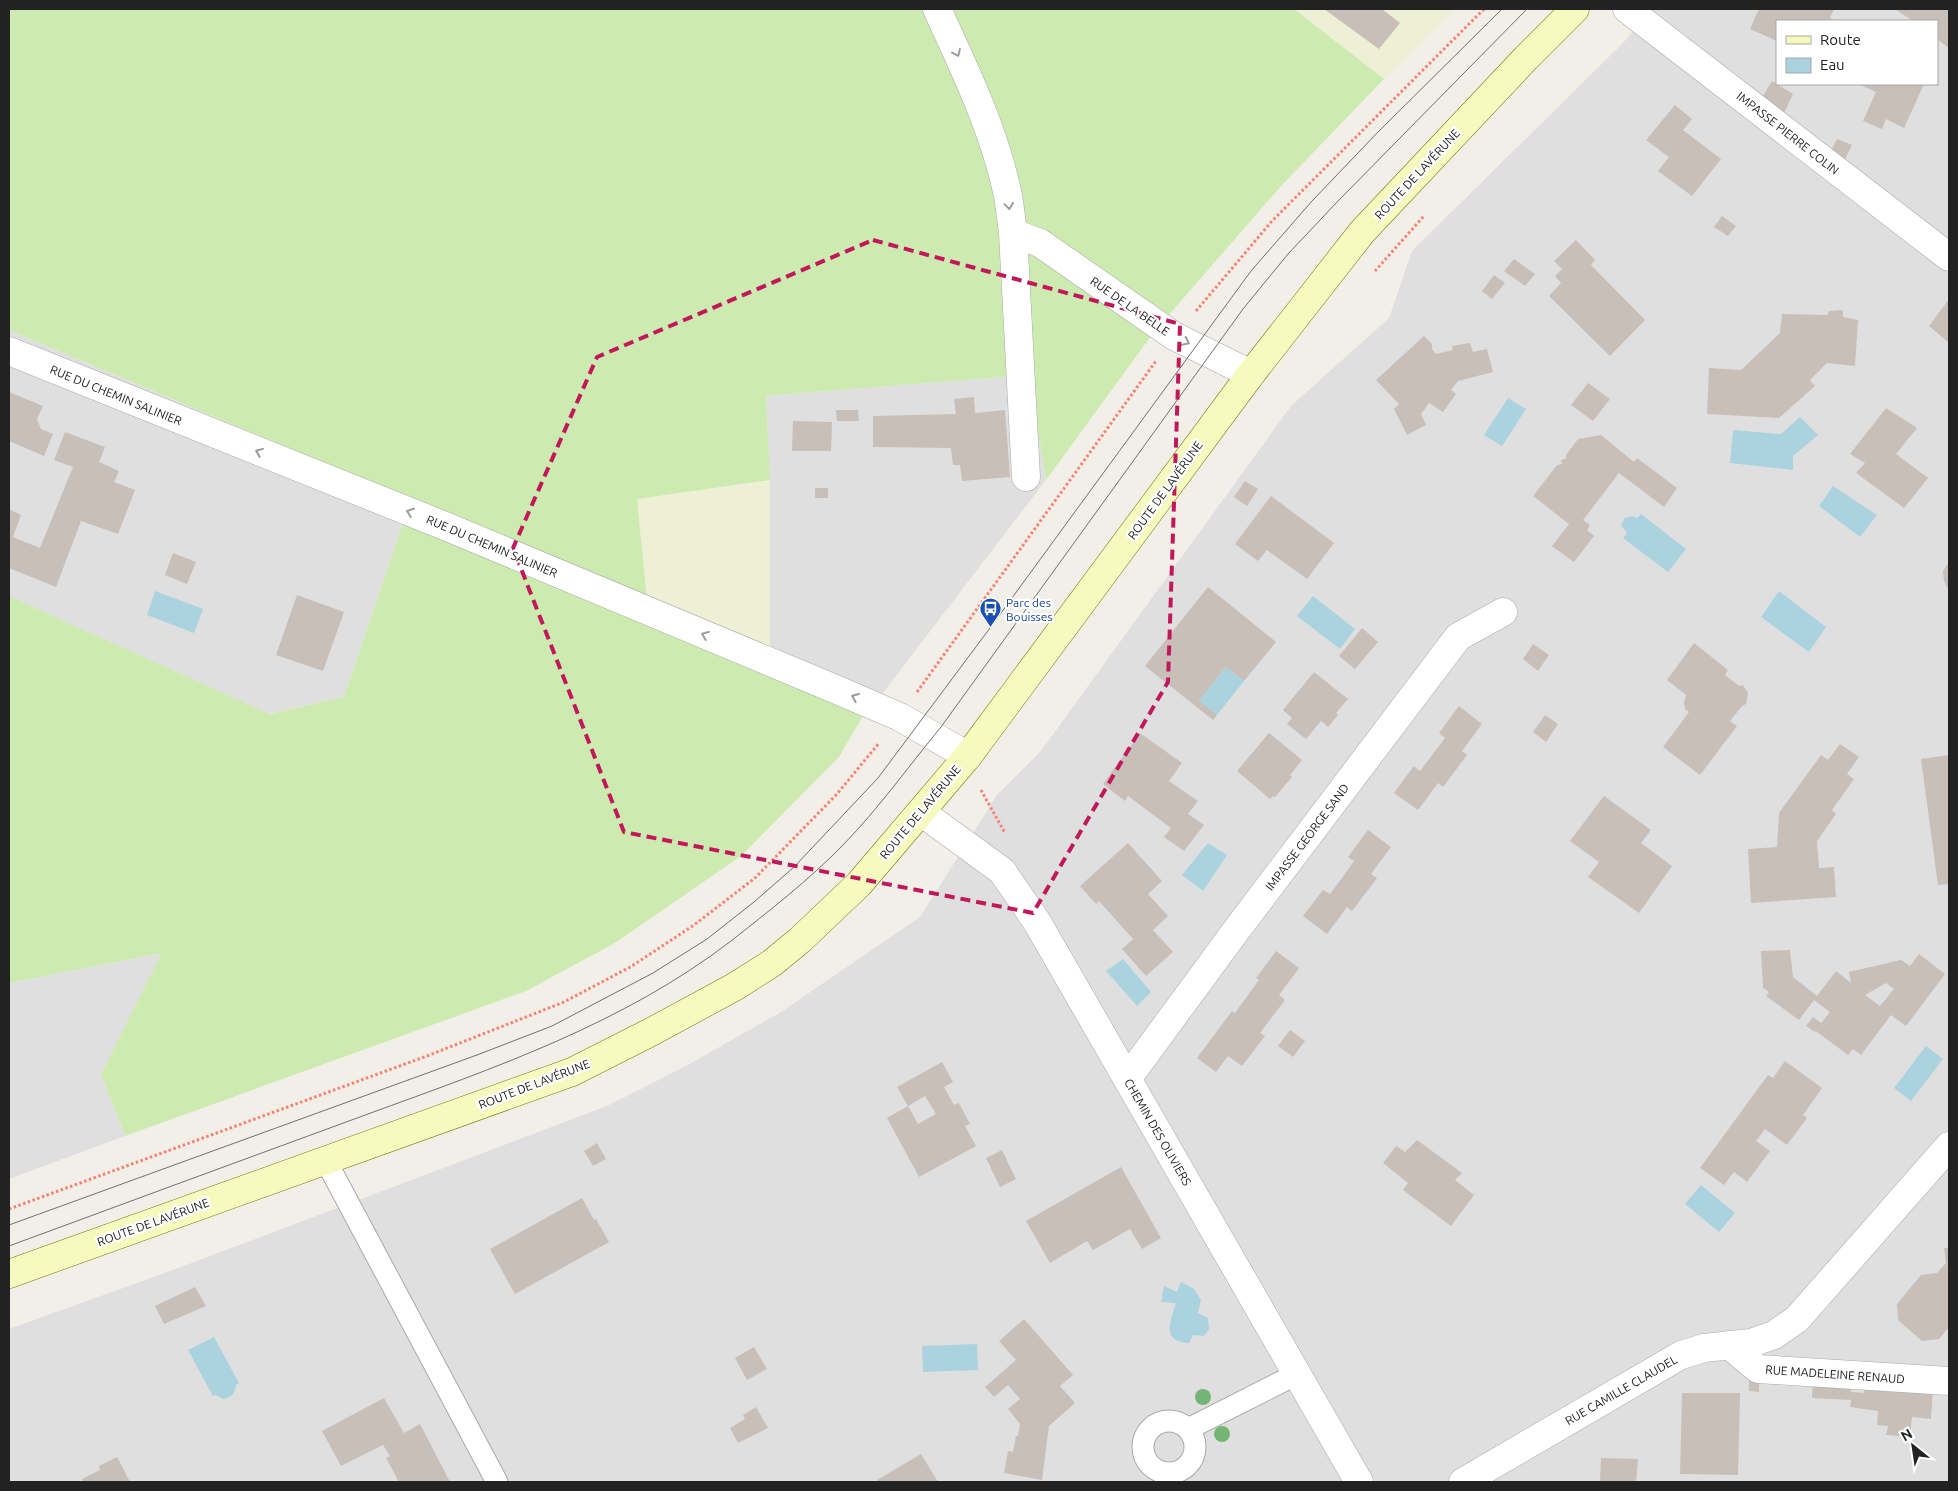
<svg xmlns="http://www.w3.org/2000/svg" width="1958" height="1491" font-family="Ubuntu,sans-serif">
  <rect width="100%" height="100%" fill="#f2efe9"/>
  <path fill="#e0dfdf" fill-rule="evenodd" d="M1652,9H1949V1482H9V1329L173,1270L607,1106L686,1066L781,1012L920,917L997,795L1041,751L1291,406L1389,318L1412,251L1623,43ZM1777,21H1937V84H1777Z
    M9,330L404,497L403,523L344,697L268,714L9,596Z
    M1029,376L1046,480L879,698L770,652V480L766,396L1002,377Z
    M163,953L101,1074L125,1136L9,1179V983Z"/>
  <path fill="#eef0d5" d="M1294,9H1454L1384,79Z
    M770,480V652L647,599L637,499Z"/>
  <path fill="#cdebb0" d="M9,9H1294L1384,79L1281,186L1154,332L1046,480L1029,376L1002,377L766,396L770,480L637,499L647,599L9,330Z
    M403,523L864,714L839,757L741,856L615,943L526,991L125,1136L101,1074L162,953L9,983V596L269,714L344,697Z"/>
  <path fill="#aad3df" d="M1508,398L1526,409L1502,446L1484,435Z
    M1800,417L1818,435L1793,456V470L1730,463L1733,430L1781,434Z
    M1833,486L1877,515L1860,537L1819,506Z
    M1641,514L1686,549L1668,572L1623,538L1627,533L1621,525L1625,518L1633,516L1637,518Z
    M155,591L203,609L194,633L147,615Z
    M1779,591L1826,627L1809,652L1761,617Z
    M1313,596L1355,629L1340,649L1297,616Z
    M1226,667L1244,681L1217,715L1199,701Z
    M1208,843L1227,855L1203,891L1182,875Z
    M1123,959L1151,992L1137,1006L1106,971Z
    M1926,1046L1943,1059L1911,1101L1894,1088Z
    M1701,1185L1735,1213L1719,1232L1685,1204Z
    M1181,1282L1194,1289L1201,1300L1198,1313L1208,1318L1209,1329L1204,1336L1193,1335L1189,1343C1160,1342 1171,1320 1176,1303L1161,1302L1164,1286L1177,1292Z
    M214,1337L239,1383L236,1385C235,1394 232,1397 223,1399L216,1395L213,1396L188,1350Z
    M977,1344L978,1370L923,1372L922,1346Z"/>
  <path fill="#c7bfb8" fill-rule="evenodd" d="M1324,9H1382L1400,23L1379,49Z
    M1759,9H1834L1830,18L1836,21H1777V41L1750,29Z
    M1895,9H1949V48L1937,39V21H1913Z
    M1772,81L1793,94L1783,115L1761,99Z
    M1858,84H1924L1904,128L1886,119L1882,129L1863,121L1876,92Z
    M1675,105L1692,119L1683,130L1721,159L1692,196L1658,171L1669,157L1646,140Z
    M1837,139L1852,145L1844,161L1831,151Z
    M1722,216L1736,226L1728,236L1714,227Z
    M1576,240L1595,260L1591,265L1645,320L1610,356L1549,296L1561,283L1555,276L1562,269L1554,261Z
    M1514,259L1535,274L1525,286L1504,271Z
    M1494,275L1505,283L1492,299L1482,291Z
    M1949,299V343L1929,326Z
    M1843,310V317L1858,320L1855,366L1827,363L1810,380L1815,386L1779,418L1707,414L1709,368L1741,370L1780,333L1782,314L1827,315L1829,311Z
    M1424,336L1432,344V349L1436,354L1453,350L1452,346L1470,343L1473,352L1487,349L1493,372L1458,381L1451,390L1456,394L1443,412L1429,403L1421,414L1426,425L1407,435L1394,409L1399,404L1376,380Z
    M1588,383L1610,399L1593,421L1571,405Z
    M9,392L43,406L37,419L41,429L53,434L44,456L9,441Z
    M974,397L975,413L1005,410L1010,477L962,481L960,465H953L951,448L873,447V416L956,414L954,399Z
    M1886,408L1917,428L1896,454L1928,478L1904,508L1856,473L1865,463L1850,454Z
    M836,410H858L859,421H837Z
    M793,421L832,422L831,451H792Z
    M65,432L105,447L99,462L119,471L114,482L135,490L118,534L81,521L56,587L9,568V509L21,515L13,537L40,548L73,467L54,460Z
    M1601,435L1634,462L1637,458L1677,488L1664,507L1619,473L1583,520L1590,525L1587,530L1594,536L1574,562L1552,546L1569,524L1533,496L1557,465L1562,464L1561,460L1566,459V455L1578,439Z
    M1245,481L1258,489L1247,506L1234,497Z
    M815,488H828V498H815Z
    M1271,496L1334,543L1307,579L1267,550L1258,561L1235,544Z
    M173,553L196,562L187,584L165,575Z
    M1949,562V591L1944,581L1943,571Z
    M1208,587L1276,642L1244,681L1226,667L1199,701L1217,715L1213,720L1145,666Z
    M297,595L344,612L323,671L276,655Z
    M1362,628L1378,642L1355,669L1339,656Z
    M1694,643L1728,670L1725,675L1739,686L1743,685L1748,693L1746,704L1742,706L1730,721L1737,726L1700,775L1663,747L1689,712L1685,709L1684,703L1686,695L1667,680Z
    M1533,644L1549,655L1538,671L1523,659Z
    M1314,672L1348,699L1336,713L1338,715L1328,727L1321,721L1306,739L1287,724L1292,718L1283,710Z
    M1459,706L1482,724L1462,751L1467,755L1443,787L1438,783L1418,810L1394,793L1414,766L1420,771L1445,738L1439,733Z
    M1545,715L1558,724L1546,742L1533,732Z
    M1140,733L1182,763L1169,781L1198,801L1188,814L1204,825L1184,851L1164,837L1171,828L1128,796L1125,801L1103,784Z
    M1269,733L1302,760L1290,775L1292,777L1275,797L1273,796L1270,799L1237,771Z
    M1840,744L1859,757L1847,774L1854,779L1832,810L1836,814L1817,841L1819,868L1834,867L1836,897L1751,903L1748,849L1777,847L1779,813L1821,755L1828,760Z
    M1949,755V884L1938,885L1921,759Z
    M1604,796L1651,830L1641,843L1672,866L1639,913L1588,877L1599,862L1570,841Z
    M1368,830L1391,847L1371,874L1377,878L1352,911L1347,907L1327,934L1303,916L1323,890L1330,894L1342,878L1354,861L1348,857Z
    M1128,843L1162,881L1148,894L1168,916L1153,930L1173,952L1146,976L1122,949L1133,939L1099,901L1096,904L1080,886Z
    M1790,950L1793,977L1817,996L1836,971L1851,983L1849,972L1901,960L1910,966L1919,954L1945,974L1906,1026L1891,1015L1861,1055L1853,1049L1848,1055L1816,1031L1815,1032L1806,1026L1813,1017L1821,1023L1830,1012L1814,1000L1799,1020L1766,996L1769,992L1763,988L1761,951ZM1886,983L1894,989L1880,1006L1865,995Z
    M1276,951L1299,968L1279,995L1285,1000L1260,1033L1265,1036L1242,1066L1228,1056L1216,1072L1197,1058L1232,1011L1235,1013L1259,980L1256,978Z
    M1290,1030L1305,1041L1293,1057L1278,1046Z
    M1785,1061L1822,1088L1803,1115L1807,1118L1787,1145L1765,1129L1756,1141L1770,1151L1747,1182L1734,1172L1724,1185L1700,1168L1768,1075L1773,1078Z
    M942,1062L953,1082L944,1087L954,1105L959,1103L970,1124L965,1126L976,1146L919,1177L887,1118L908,1106L918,1124L936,1114L925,1096L908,1106L897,1087Z
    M1417,1140L1462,1173L1455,1180L1474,1195L1451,1226L1403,1190L1408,1183L1383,1163L1396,1146L1405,1152Z
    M597,1143L606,1159L593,1166L584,1151Z
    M1002,1150L1016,1179L1000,1187L986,1158Z
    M1121,1167L1161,1238L1142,1249L1130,1229L1093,1250L1087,1241L1050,1263L1026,1221Z
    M582,1198L594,1220L596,1219L609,1242L515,1294L490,1249Z
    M1944,1248H1949V1327L1939,1339L1922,1341L1898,1320L1897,1304L1921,1275L1937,1273L1946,1263Z
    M195,1287L206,1306L164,1324L155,1306Z
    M1024,1319L1073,1375L1060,1386L1075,1403L1049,1426L1042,1480L1004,1473L1008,1451L1013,1452L1016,1436H1018L1020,1424L1008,1409L1020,1399L1008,1385L994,1397L985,1387L1016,1360L999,1341Z
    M754,1347L767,1369L747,1380L735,1358Z
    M1749,1377L1759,1378V1392L1749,1391Z
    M1813,1380L1852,1382L1851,1392L1864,1393L1865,1381L1933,1387L1931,1419L1912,1417L1910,1437L1886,1435L1888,1426L1877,1425L1878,1411L1850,1407L1851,1400L1812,1398Z
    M1682,1393H1740L1738,1475L1680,1474Z
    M384,1398L404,1433L420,1424L450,1482H399L386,1458L390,1456L383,1445L341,1466L322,1431Z
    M756,1407L768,1428L738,1443L730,1428L745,1419L743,1415Z
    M921,1454L938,1482H878L877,1480Z
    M117,1457L130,1482H84L82,1479L100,1470L99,1466Z
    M1601,1458L1638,1459L1636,1482H1600Z"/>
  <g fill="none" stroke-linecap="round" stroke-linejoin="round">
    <defs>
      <path id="service" d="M326,1161L497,1482
        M1143 1447a26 26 0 1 1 52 0a26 26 0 1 1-52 0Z
        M1188,1429L1297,1374"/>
      <path id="minor" d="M937,9C964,68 993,127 1007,191C1010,204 1011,219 1013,233L1040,243L1174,336L1251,374
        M1627,9L1949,257
        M1013,233L1026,477
        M9,351L445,526L835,689L900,717L968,756
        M921,812L1002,871L1037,922L1359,1482
        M1127,1079L1235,932L1458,637L1503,612
        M1729,1345L1758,1369L1949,1381
        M1463,1482L1681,1355L1704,1348L1751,1343L1774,1335L1797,1319L1949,1146"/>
      <path id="secondary" d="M9,1274L572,1072L653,1031L736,986L772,963L800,940L859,884L968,756L1251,374L1362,232L1526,58L1575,9"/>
    </defs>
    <use href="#service" stroke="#a9a9a9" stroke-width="23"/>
    <use href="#minor" stroke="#a9a9a9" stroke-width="29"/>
    <use href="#secondary" stroke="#707d05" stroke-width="29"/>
    <path stroke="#fa8072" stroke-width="3" stroke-dasharray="2.5 2.5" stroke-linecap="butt" d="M1375,271L1424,216
      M1196,311L1272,221L1484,9
      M917,692L1156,361
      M981,790L1005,833
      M9,1209L427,1056L564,1002L632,966L694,925L755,878L837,794L879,743"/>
    <use href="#service" stroke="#fff" stroke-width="21"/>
    <use href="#minor" stroke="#fff" stroke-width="28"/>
    <use href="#secondary" stroke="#f7fabf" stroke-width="28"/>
    <path stroke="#707070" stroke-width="1" d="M9,1225L477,1055L552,1026L653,973L707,939L754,902L794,867L878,778L990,628L1251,271L1312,201L1378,132L1502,9
      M9,1246C128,1202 248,1158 368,1114C494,1068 623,1024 731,941C769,911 809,880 843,845C879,808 908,767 941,727L1243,309L1288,254L1338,201L1527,9"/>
  </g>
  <g fill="#74b475">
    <circle cx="1203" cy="1397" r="8"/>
    <circle cx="1222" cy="1434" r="8"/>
  </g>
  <defs><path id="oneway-chevron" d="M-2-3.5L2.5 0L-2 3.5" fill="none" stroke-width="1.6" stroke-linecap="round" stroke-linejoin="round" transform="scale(1.25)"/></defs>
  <g stroke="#9c9c9c">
    <use href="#oneway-chevron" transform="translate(957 53) rotate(65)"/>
    <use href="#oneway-chevron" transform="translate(1009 206) rotate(82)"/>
    <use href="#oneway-chevron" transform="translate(1186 342) rotate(26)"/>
    <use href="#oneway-chevron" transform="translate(259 452) rotate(-158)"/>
    <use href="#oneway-chevron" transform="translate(410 512) rotate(-159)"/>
    <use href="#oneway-chevron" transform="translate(705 635) rotate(-158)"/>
    <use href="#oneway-chevron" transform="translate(855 697) rotate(-157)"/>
  </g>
  <path fill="none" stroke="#c2185b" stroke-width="4" stroke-dasharray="10 6" stroke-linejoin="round" d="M873,240L1180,324L1168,682L1033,913L624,832L513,548L597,357Z"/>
  <defs>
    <symbol id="bus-pin" viewBox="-11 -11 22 30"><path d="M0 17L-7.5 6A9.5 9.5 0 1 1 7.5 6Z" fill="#1a4fb4" stroke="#fff"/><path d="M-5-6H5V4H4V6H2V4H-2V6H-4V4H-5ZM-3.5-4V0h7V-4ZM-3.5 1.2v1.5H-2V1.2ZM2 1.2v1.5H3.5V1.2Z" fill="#fff"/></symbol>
  </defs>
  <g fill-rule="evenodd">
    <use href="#bus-pin" x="978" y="596" width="25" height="34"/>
  </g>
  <g text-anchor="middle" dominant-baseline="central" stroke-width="4.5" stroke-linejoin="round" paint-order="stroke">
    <g font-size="12" fill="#222" stroke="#fff">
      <text transform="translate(1788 133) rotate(38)">IMPASSE PIERRE COLIN</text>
      <text transform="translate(1417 174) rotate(-47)">ROUTE DE LAVÉRUNE</text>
      <text transform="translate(1130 306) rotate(35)">RUE DE LA BELLE</text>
      <text transform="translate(116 395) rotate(22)">RUE DU CHEMIN SALINIER</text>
      <text transform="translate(1165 490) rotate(-54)">ROUTE DE LAVÉRUNE</text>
      <text transform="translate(492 546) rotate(23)">RUE DU CHEMIN SALINIER</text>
      <text transform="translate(920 812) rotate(-50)">ROUTE DE LAVÉRUNE</text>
      <text transform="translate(1307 837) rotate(-53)">IMPASSE GEORGE SAND</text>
      <text transform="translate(534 1084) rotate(-21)">ROUTE DE LAVÉRUNE</text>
      <text transform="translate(1158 1132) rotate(60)">CHEMIN DES OLIVIERS</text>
      <text transform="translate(153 1222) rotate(-20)">ROUTE DE LAVÉRUNE</text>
      <text transform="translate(1835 1374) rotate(4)">RUE MADELEINE RENAUD</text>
      <text transform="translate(1621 1390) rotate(-30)">RUE CAMILLE CLAUDEL</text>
    </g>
    <g font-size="12" fill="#164399" stroke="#fff" text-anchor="start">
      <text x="1006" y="602">Parc des<tspan x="1006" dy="14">Bouisses</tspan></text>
    </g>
  </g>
  <rect width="1958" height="1491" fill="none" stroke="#222222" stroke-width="20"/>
  <rect x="1776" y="20" width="162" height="65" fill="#ffffff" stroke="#a7a7a7"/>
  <rect x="1786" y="36" width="25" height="8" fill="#f7fabf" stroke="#a7a7a7"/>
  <text x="1820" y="45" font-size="15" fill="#222222">Route</text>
  <rect x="1786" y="58" width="25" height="15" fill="#aad3df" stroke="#a7a7a7"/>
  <text x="1820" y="70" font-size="15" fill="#222222">Eau</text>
  <g transform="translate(1913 1446) rotate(330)" stroke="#ffffff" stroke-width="4" paint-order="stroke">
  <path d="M0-4L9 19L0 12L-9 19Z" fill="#222222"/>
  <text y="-8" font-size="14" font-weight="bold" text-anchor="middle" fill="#222222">N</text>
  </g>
</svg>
